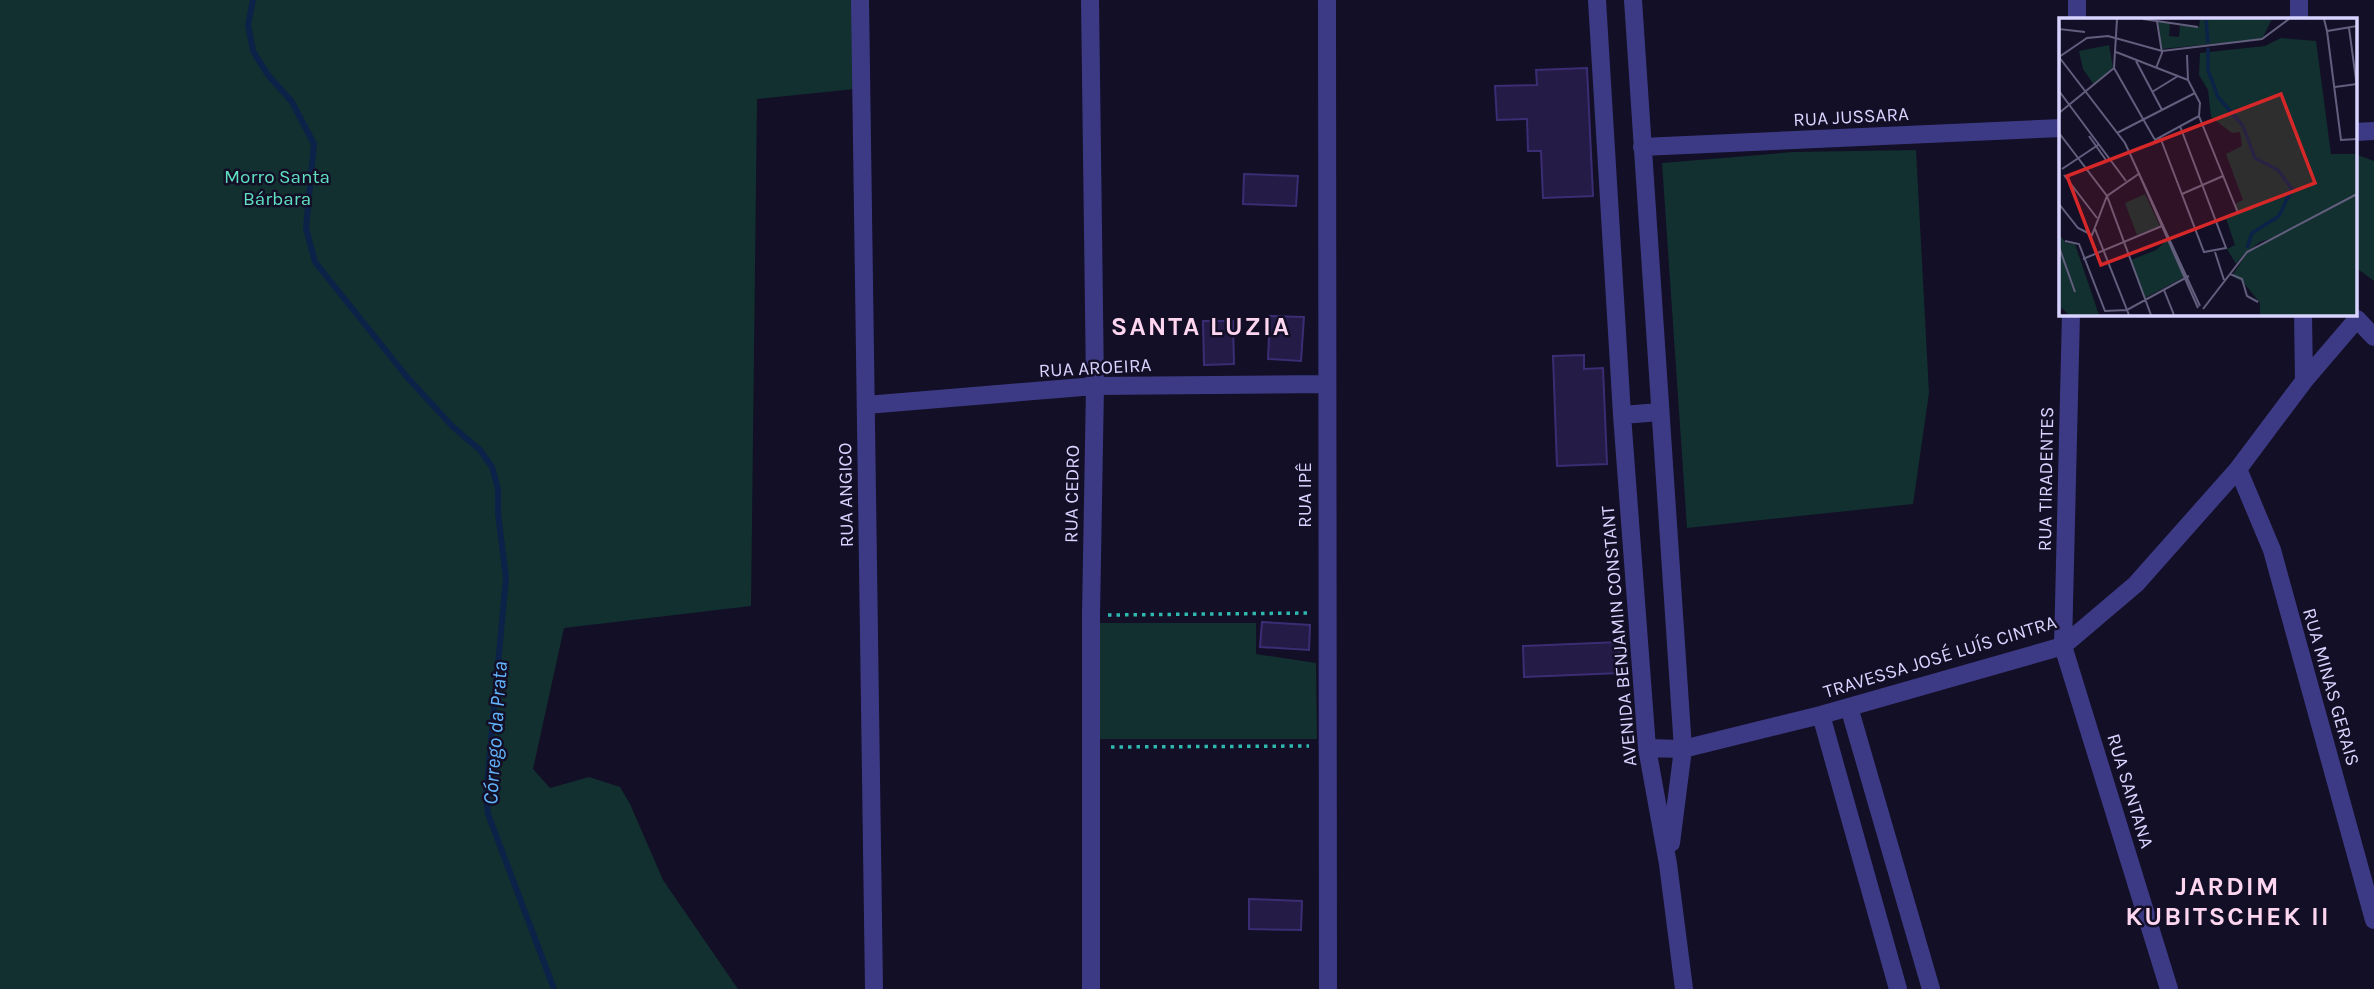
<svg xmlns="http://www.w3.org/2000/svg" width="2374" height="989" font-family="Karla,sans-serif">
  <rect width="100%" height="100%" fill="#130f26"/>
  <path fill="#12302f" d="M0,0H854L855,89L757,99L751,606L564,628L533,769L550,788L589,777L620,787L630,804L663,880L738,989H0Z
    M1916,150L1929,393L1913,504L1687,528L1662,163L1794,152Z
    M2355,154L2374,161V281L2355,267Z
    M1097,623H1256V654L1316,663L1317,739H1100Z"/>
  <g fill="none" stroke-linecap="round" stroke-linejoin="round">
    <path stroke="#0c2248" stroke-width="6" d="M253,0L248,25L253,51L268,75L292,102L314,144L306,228L315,262L407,377L452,426L480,450L492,467L498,489V513L506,578L486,795L488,814L554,989"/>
  </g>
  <path fill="#241b47" stroke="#3b2d73" stroke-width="2" d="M1587,68L1593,196L1543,198L1541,151H1528L1527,119L1497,120L1495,86L1537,85L1536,70Z
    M1244,174L1298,176L1296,206L1243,204Z
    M1270,316L1304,317L1301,361L1268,359Z
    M1203,321H1233L1234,364L1204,365Z
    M1584,355V369L1603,368L1607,464L1557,466L1553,356Z
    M1262,622L1310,625L1309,650L1260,647Z
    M1619,642L1620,673L1524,677L1523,646Z
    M1249,899L1302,901L1301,930L1249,929Z"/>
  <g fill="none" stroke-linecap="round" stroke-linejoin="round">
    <path stroke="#2fb8b0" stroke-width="3.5" stroke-dasharray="3.5 5" stroke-linecap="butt" d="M1108,615L1311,613
      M1111,747L1309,746"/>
    <path stroke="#3d3a85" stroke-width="18" d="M860,0L874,989
      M1090,0L1095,386L1091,615V989
      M1327,0L1328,989
      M1597,0L1622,415L1647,748L1668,864L1684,989
      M1633,0L1683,749L1671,843
      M2299,0V19
      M2077,19V0
      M2355,132L2374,131
      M1642,147L2061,128
      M2071,313L2063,646L2169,989
      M2303,313L2304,381
      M866,405L1095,386L1326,384
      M1622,415L1660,412
      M2238,469L2272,550L2374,920
      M1849,707L1931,989
      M1821,715L1898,989
      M1647,748L1683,749L1821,715L2063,646L2136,584L2238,469L2304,381L2357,319L2374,337"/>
  </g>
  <g text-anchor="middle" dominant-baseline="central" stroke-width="5" stroke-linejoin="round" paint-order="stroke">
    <g font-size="19" fill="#d9d4ff" stroke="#130f26">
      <text transform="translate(1851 117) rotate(-3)">RUA JUSSARA</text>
      <text transform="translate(1095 368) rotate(-3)">RUA AROEIRA</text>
      <text transform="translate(2046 479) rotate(-89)">RUA TIRADENTES</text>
      <text transform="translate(1072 494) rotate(-89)">RUA CEDRO</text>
      <text transform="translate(846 495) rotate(-91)">RUA ANGICO</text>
      <text transform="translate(1305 495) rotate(-90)">RUA IPÊ</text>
      <text transform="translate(1619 636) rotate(-95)">AVENIDA BENJAMIN CONSTANT</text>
      <text transform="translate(1940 657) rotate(-17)">TRAVESSA JOSÉ LUÍS CINTRA</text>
      <text transform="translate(2331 687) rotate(74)">RUA MINAS GERAIS</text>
      <text transform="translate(2130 791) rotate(73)">RUA SANTANA</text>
    </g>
    <g font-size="19" fill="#5fe0c0" stroke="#130f26">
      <text x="277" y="177">Morro Santa<tspan x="277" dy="22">Bárbara</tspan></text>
    </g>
    <g font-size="21" font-style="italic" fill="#62b6ff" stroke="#130f26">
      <text transform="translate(495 733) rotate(-86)">Córrego da Prata</text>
    </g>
    <g font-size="26" font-weight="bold" letter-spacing="2" fill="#ffd6f0" stroke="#130f26">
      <text x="1201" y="326">SANTA LUZIA</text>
      <text x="2228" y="886">JARDIM<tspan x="2228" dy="30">KUBITSCHEK II</tspan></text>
    </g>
  </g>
  <g transform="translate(2059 18)">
    <rect width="298" height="298" fill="#130f26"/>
    <path d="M141,1H213L203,21L103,31L99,3L111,5L110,18L120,19L121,7L140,9ZM222,20L257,23L272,136H297V297H201V285L184,264L173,258L188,235L214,220L201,224L185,236L177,246L168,231L176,227L167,200L179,195L176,186L184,182L167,136L183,128L181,114L173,115L152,99L149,72L140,57L141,35L206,28ZM50,27L54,49L35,67L24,51L20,33ZM86,176L101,208L78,217L66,185ZM0,216L7,225L16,226L40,297H10L3,290L0,297ZM108,222L125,259L86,280L72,242L97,232Z" fill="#12302f"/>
    <path fill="none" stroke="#0c2248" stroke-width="3.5" d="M147,1L149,25M149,30V52L159,79L184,108L196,140L219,152L233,171L220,198L193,215L188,230"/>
    <path fill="none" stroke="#625e7d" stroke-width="2" d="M84,1L139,9M265,1L268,13L298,8M290,10L298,69M0,11L26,14M268,13L282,122L298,121M57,34L129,62M128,37L129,62L141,85L140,98L179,195L158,203M0,39L66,125L141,288M0,39L28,20L49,18L103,33L203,21L230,1M77,43L103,92M55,50L96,122L140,98M55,50L58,1M97,50L103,35L98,3M276,69L298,66M0,73L67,163M93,74L119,58M0,95L55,50M0,115L48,178L92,297M58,115L136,75M30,118L47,142M101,119L145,234L167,230L121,108M77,149L139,290M3,151L39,127M5,157L38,200M123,176L164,158M0,186L19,210L33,217L48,178L81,155M36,211L70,297M6,223L20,226L46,293L68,292L130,258M0,229L16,274M156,234L165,262M24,241L103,208M171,256L183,261L188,278L199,284M105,272L115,297M144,291L188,234L298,176"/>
    <path fill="#d62828" fill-opacity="0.15" stroke="#d62828" stroke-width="3.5" d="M222,76L256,165L42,247L8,158Z"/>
    <rect width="298" height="298" fill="none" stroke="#d9d4ff" stroke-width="3.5"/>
  </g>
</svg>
